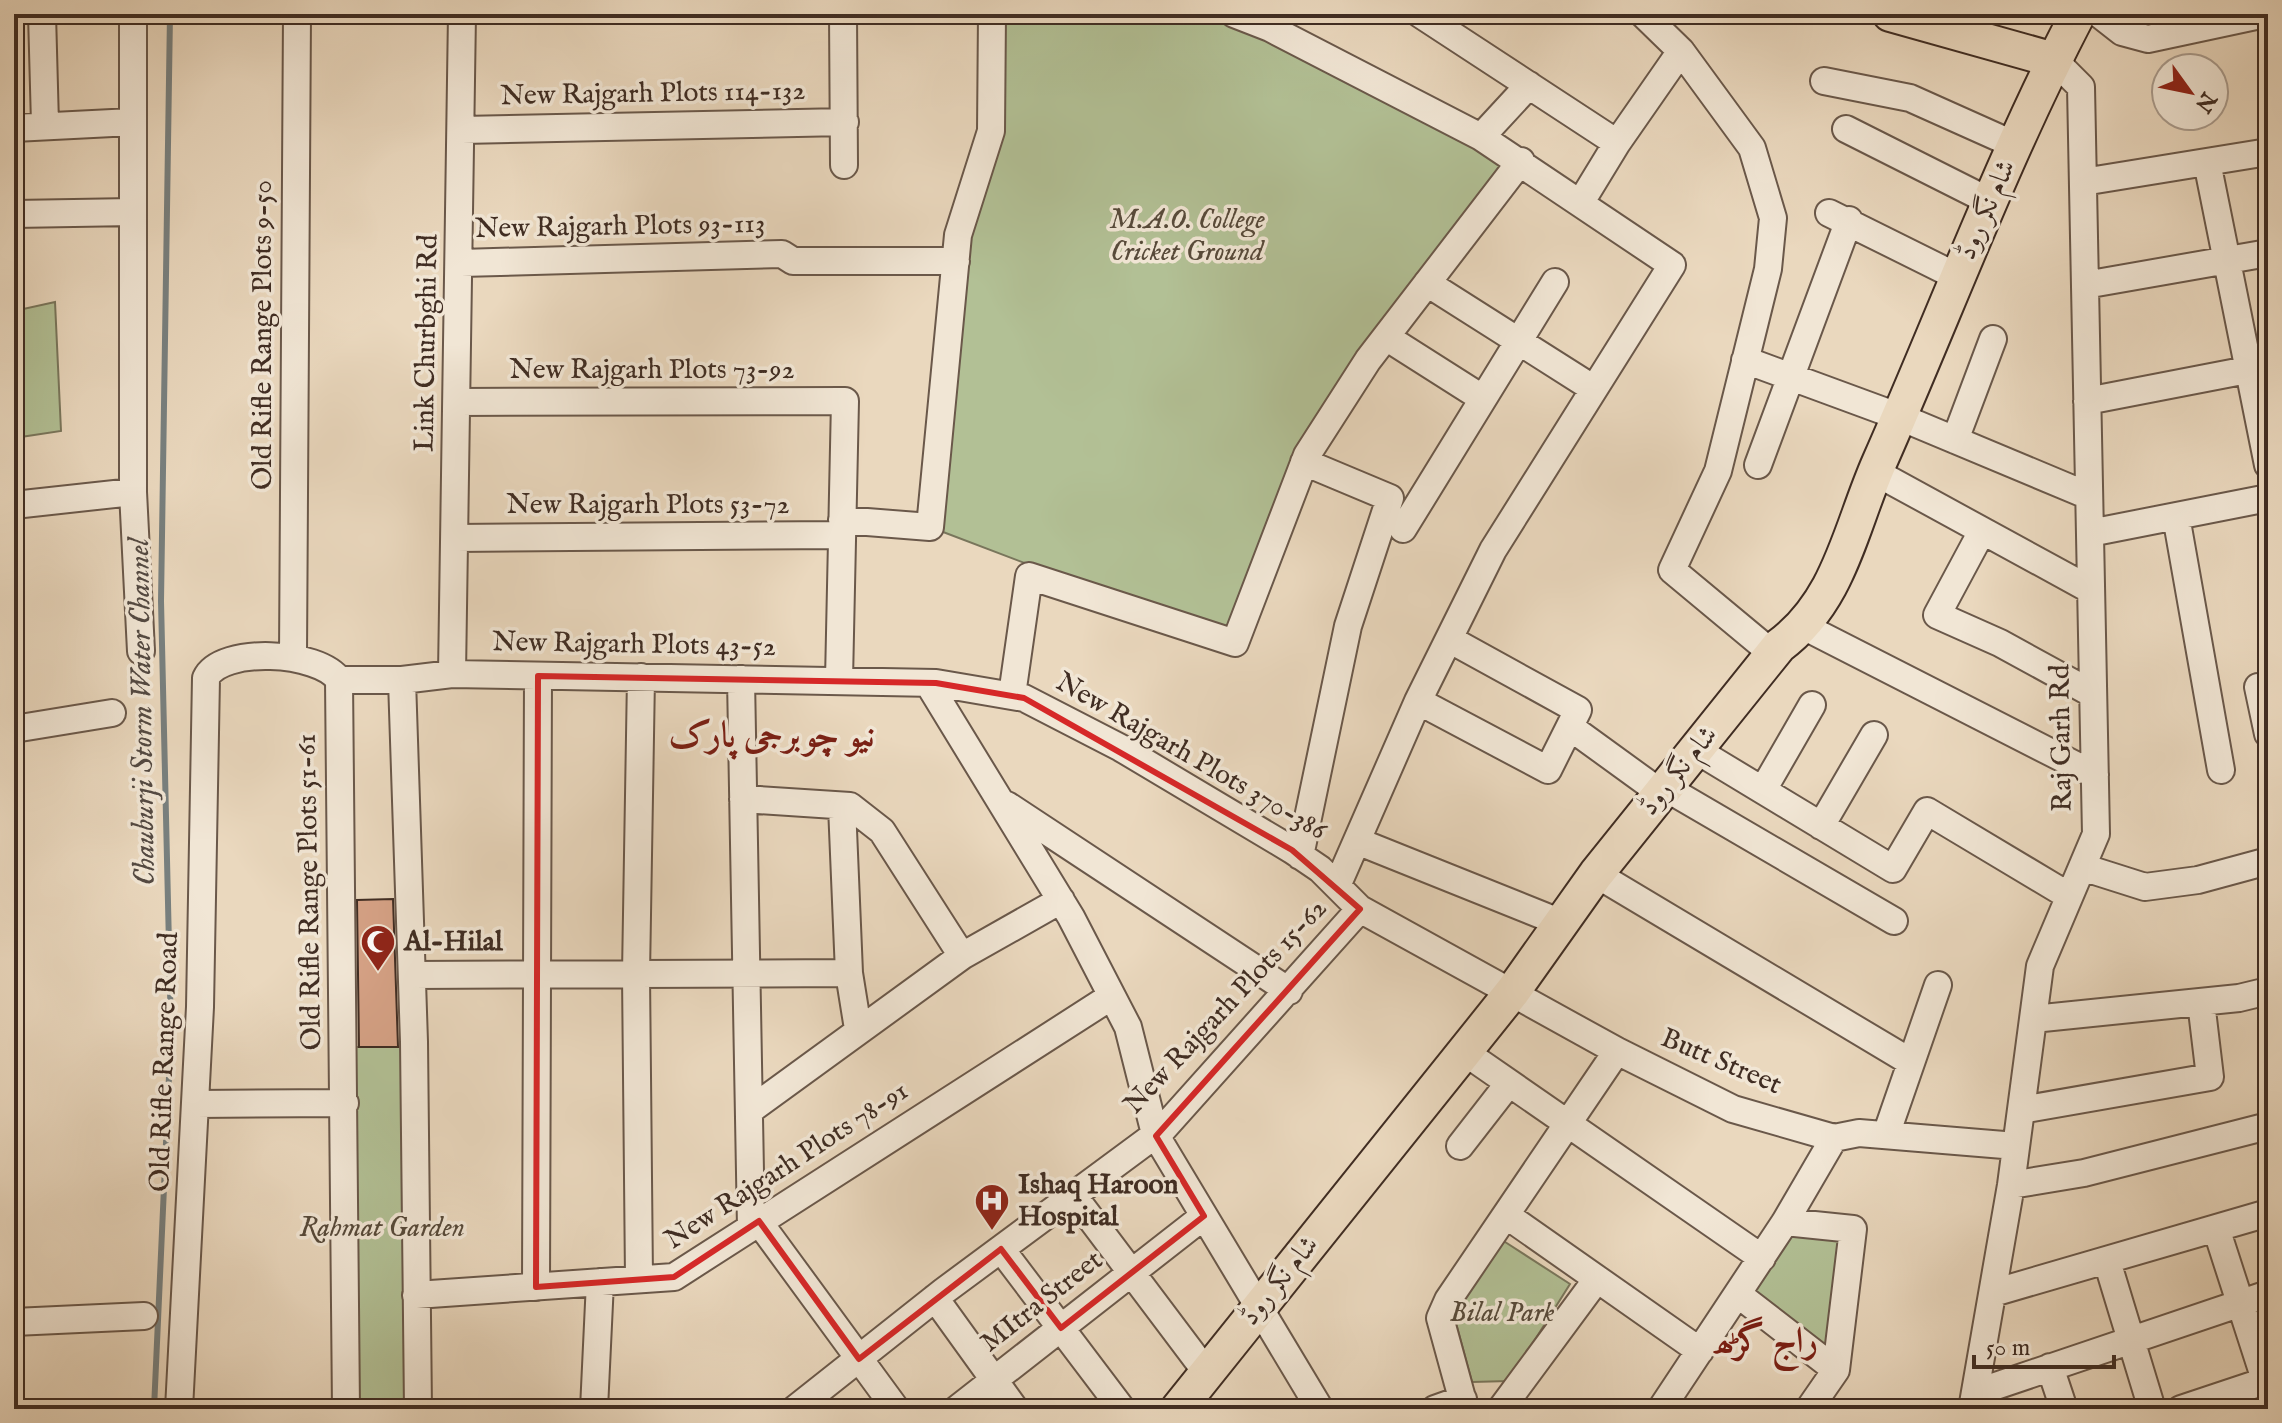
<svg xmlns="http://www.w3.org/2000/svg" width="2282" height="1423" font-family="'IM FELL English',Amiri,serif">
  <rect width="100%" height="100%" fill="#ead8be"/>
  <filter id="stains"><feTurbulence type="fractalNoise" baseFrequency=".0025" numOctaves="4"/><feColorMatrix values="0 0 0 0 .2 0 0 0 0 .09 0 0 0 0 .02 0 0 0 .5 -.17"/></filter>
  <radialGradient id="worn" r=".72"><stop offset=".6" stop-color="#630" stop-opacity="0"/><stop offset="1" stop-color="#630" stop-opacity=".3"/></radialGradient>
  <path fill="#b2c095" stroke="#79765c" stroke-width="2" d="M992,14H1233L1521,161L1304,462L1235,643L930,527L958,235L991,131Z
    M55,302L61,431L14,438V311Z
    M349,1047H414L419,1409H348Z
    M1789,1235L1844,1239L1828,1342L1818,1346L1752,1293Z
    M1502,1240L1570,1284L1509,1381L1472,1382L1456,1323L1458,1302Z"/>
  <g fill="none" stroke-linecap="round" stroke-linejoin="round">
    <path stroke="#78807f" stroke-width="6" d="M154,1409L171,1032L161,601L170,14"/>
  </g>
  <path fill="#d6a286" stroke="#402d23" stroke-width="2" d="M393,899L398,1047H359L357,900Z"/>
  <g fill="none" stroke-linecap="round" stroke-linejoin="round">
    <defs>
      <path id="minor" d="M42,14L45,124
        M133,14V492L141,651
        M843,14L844,165
        M1234,14L1270,28L1481,137L1672,265L1493,550L1418,701L1337,886
        M1420,14L1617,143L1581,202
        M1643,14L1681,51L1752,148L1773,218L1768,269L1718,471L1672,570L1773,654
        M2099,14L2122,32L2148,39L2265,14
        M1824,81L1910,98L2015,145
        M14,128L132,122
        M1846,129L1991,202
        M462,130L845,122
        M1481,137L1529,85
        M1617,143L1681,51
        M2207,162L2268,465
        M2083,182L2268,152
        M1829,213L1958,277
        M14,214L133,212
        M461,263L782,254L793,261H956
        M1427,283L1594,389
        M2085,285L2268,253
        M1386,337L1482,398
        M1745,360L1900,417L2089,496
        M2087,401L2268,366
        M458,402L845,401L839,680
        M1955,440L1993,339
        M1758,465L1849,220
        M1875,472L2091,590
        M14,505L133,492
        M2176,516L2221,770
        M842,520L930,527L958,235L991,131L992,14
        M1403,529L1555,282
        M1981,533L1937,615L2000,643L2093,694
        M2090,533L2268,498
        M456,538L841,535
        M1805,627L2095,775
        M293,656L297,14
        M452,674L462,14
        M741,679L751,1227
        M339,680H402L452,674L936,683L1024,698L1121,748L1292,850L1320,869L1360,909L1617,1051L1733,1109L1834,1138L1859,1133L2016,1146
        M339,680L346,1409
        M402,680L414,1042L418,1409
        M928,683L1071,917L1128,1027L1155,1134L1320,1409
        M2258,687L2268,734
        M1012,695L1029,576L1235,643L1307,455L1368,360L1521,161
        M1418,701L1548,770L1578,710L1449,639
        M1570,727L1661,793
        M14,729L112,713
        M1696,750L1893,869L1927,811L2069,896
        M1666,788L1894,921
        M1763,790L1812,705
        M743,799L850,806L882,831L962,956
        M1007,805L1289,991
        M842,806L849,973L858,1029
        M1821,826L1874,735
        M1357,841L1559,922
        M1300,856L1348,626L1390,498L1304,462
        M2082,867L2145,887L2198,880L2268,861
        M1596,874L1909,1061
        M412,975L849,973
        M2033,1019L2239,998L2268,991
        M1463,1051L1762,1258
        M196,1104L345,1103
        M2021,1110L2210,1077L2201,1002
        M749,1111L962,956L1061,900
        M1886,1135L1938,985
        M1460,1146L1509,1083
        M2011,1185L2084,1173L2268,1126
        M1073,1195L1207,1373
        M1506,1215L1700,1351
        M759,1222L896,1409
        M1785,1222L1853,1229L1836,1370L1809,1409
        M2216,1228L2268,1389
        M1001,1249L1122,1409
        M2107,1261L2152,1409
        M639,1279L636,974L641,677
        M536,1287L538,676
        M1993,1293L2268,1213
        M416,1295L674,1277L1112,996
        M1739,1295L1836,1370
        M935,1298L1015,1409
        M14,1322L144,1316
        M2050,1367L2064,1409
        M1975,1393L2268,1294
        M179,1409L200,1007L206,678C221,646 319,651 339,680
        M594,1409L600,1282
        M795,1409L944,1291L1163,1129L1360,909
        M957,1409L1204,1216
        M1435,1409L1463,1399
        M1465,1409L1440,1318L1448,1300L1617,1051
        M1501,1409L1597,1279
        M1661,1409L1785,1222L1834,1138
        M1972,1409L2011,1185L2040,966L2096,834L2081,87L2054,60
        M2181,1409L2268,1380"/>
      <path id="major" d="M1890,14L2054,60
        M1178,1409L1513,991L1596,874L1779,646C1840,601 1850,529 1879,463C1945,314 2002,159 2078,14"/>
    </defs>
    <use href="#minor" stroke="#6a584a" stroke-width="30"/>
    <use href="#major" stroke="#402d23" stroke-width="38"/>
    <use href="#minor" stroke="#f1e6d5" stroke-width="26"/>
    <use href="#major" stroke="#ead8be" stroke-width="34"/>
  </g>
  <path fill="none" stroke="#d62828" stroke-width="6" stroke-linejoin="round" d="M538,676L936,683L1024,698L1292,850L1360,909L1156,1136L1204,1216L1061,1328L1001,1249L859,1359L759,1221L674,1277L536,1287Z"/>
  <defs>
    <symbol id="mosque-pin" viewBox="-11 -11 22 30"><path d="M0 17L-7.5 6A9.5 9.5 0 1 1 7.5 6Z" fill="#8f2418" stroke="#f1e6d5"/><path d="M3.5-4.9A6 6 0 1 0 3.5 4.9A5 5 0 1 1 3.5-4.9Z" fill="#fff"/></symbol>
    <symbol id="hospital-pin" viewBox="-11 -11 22 30"><path d="M0 17L-7.5 6A9.5 9.5 0 1 1 7.5 6Z" fill="#8f2418" stroke="#f1e6d5"/><path d="M-5-5h3v3.5h4V-5h3V5h-3V1.5h-4V5h-3Z" fill="#fff"/></symbol>
  </defs>
  <g fill-rule="evenodd">
    <use href="#mosque-pin" x="358" y="922" width="40" height="54"/>
    <use href="#hospital-pin" x="972" y="1181" width="40" height="54"/>
  </g>
  <g text-anchor="middle" dominant-baseline="central" stroke-width="7" stroke-linejoin="round" paint-order="stroke">
    <g font-size="28" fill="#402d23" stroke="#f1e6d5">
      <text transform="translate(653 94) rotate(-1)">New Rajgarh Plots 114-132</text>
      <text transform="translate(1987 210) rotate(-66)">شام نگر روڈ</text>
      <text transform="translate(620 227) rotate(-1)">New Rajgarh Plots 93-113</text>
      <text transform="translate(263 335) rotate(-90)">Old Rifle Range Plots 9-50</text>
      <text transform="translate(427 343) rotate(-89)">Link Churbghi Rd</text>
      <text x="652" y="370">New Rajgarh Plots 73-92</text>
      <text x="648" y="505">New Rajgarh Plots 53-72</text>
      <text transform="translate(634 645) rotate(1)">New Rajgarh Plots 43-52</text>
      <text transform="translate(2062 738) rotate(-91)">Raj Garh Rd</text>
      <text transform="translate(1191 757) rotate(30)">New Rajgarh Plots 370-386</text>
      <text transform="translate(1679 771) rotate(-51)">شام نگر روڈ</text>
      <text transform="translate(310 892) rotate(-91)">Old Rifle Range Plots 51-61</text>
      <text transform="translate(1226 1007) rotate(-47)">New Rajgarh Plots 15-62</text>
      <text transform="translate(165 1062) rotate(-88)">Old Rifle Range Road</text>
      <text transform="translate(1721 1062) rotate(23)">Butt Street</text>
      <text transform="translate(787 1166) rotate(-33)">New Rajgarh Plots 78-91</text>
      <text transform="translate(1280 1281) rotate(-51)">شام نگر روڈ</text>
      <text transform="translate(1042 1302) rotate(-38)">MItra Street</text>
    </g>
    <g font-size="28" font-style="italic" fill="#574a3a" stroke="#f1e6d5">
      <text x="1187" y="220">M.A.O. College<tspan x="1187" dy="32">Cricket Ground</tspan></text>
      <text x="382" y="1228">Rahmat Garden</text>
      <text x="1502" y="1313">Bilal Park</text>
    </g>
    <g font-size="28" font-weight="bold" fill="#402d23" stroke="#f1e6d5" text-anchor="start">
      <text x="404" y="942">Al-Hilal</text>
      <text x="1018" y="1185">Ishaq Haroon<tspan x="1018" dy="32">Hospital</tspan></text>
    </g>
    <g font-size="30" font-style="italic" fill="#534942" stroke="#f1e6d5">
      <text transform="translate(143 712) rotate(-91)">Chauburji Storm Water Channel</text>
    </g>
    <g font-size="36" font-weight="bold" fill="#7a1f14" stroke="#f1e6d5">
      <text x="772" y="736">نیو چوبرجی پارک</text>
      <text x="1765" y="1342">راج گڑھ</text>
    </g>
  </g>
  <rect width="2282" height="1423" fill="none" stroke="#ead8be" stroke-width="48"/>
  <rect x="16" y="16" width="2250" height="1391" fill="none" stroke="#402d23" stroke-width="4"/>
  <rect x="24" y="24" width="2234" height="1375" fill="none" stroke="#402d23" stroke-width="2"/>
  <g transform="translate(2190 92) rotate(123)"><circle r="38" fill="#f1e6d5" stroke="#aa9c8e" stroke-width="2"/>
  <path d="M0-6L14 30L0 20L-14 30Z" fill="#8f2418"/>
  <text y="-12" font-size="22" font-weight="bold" text-anchor="middle" fill="#402d23">N</text>
  </g>
  <path d="M1974 1355v12h140v-12" fill="none" stroke="#402d23" stroke-width="4"/>
  <text x="1986" y="1355" font-size="24" fill="#402d23" stroke="#f1e6d5" stroke-width="6" paint-order="stroke">50 m</text>
  <rect width="100%" height="100%" filter="url(#stains)"/>
  <rect width="100%" height="100%" fill="url(#worn)"/>
</svg>
